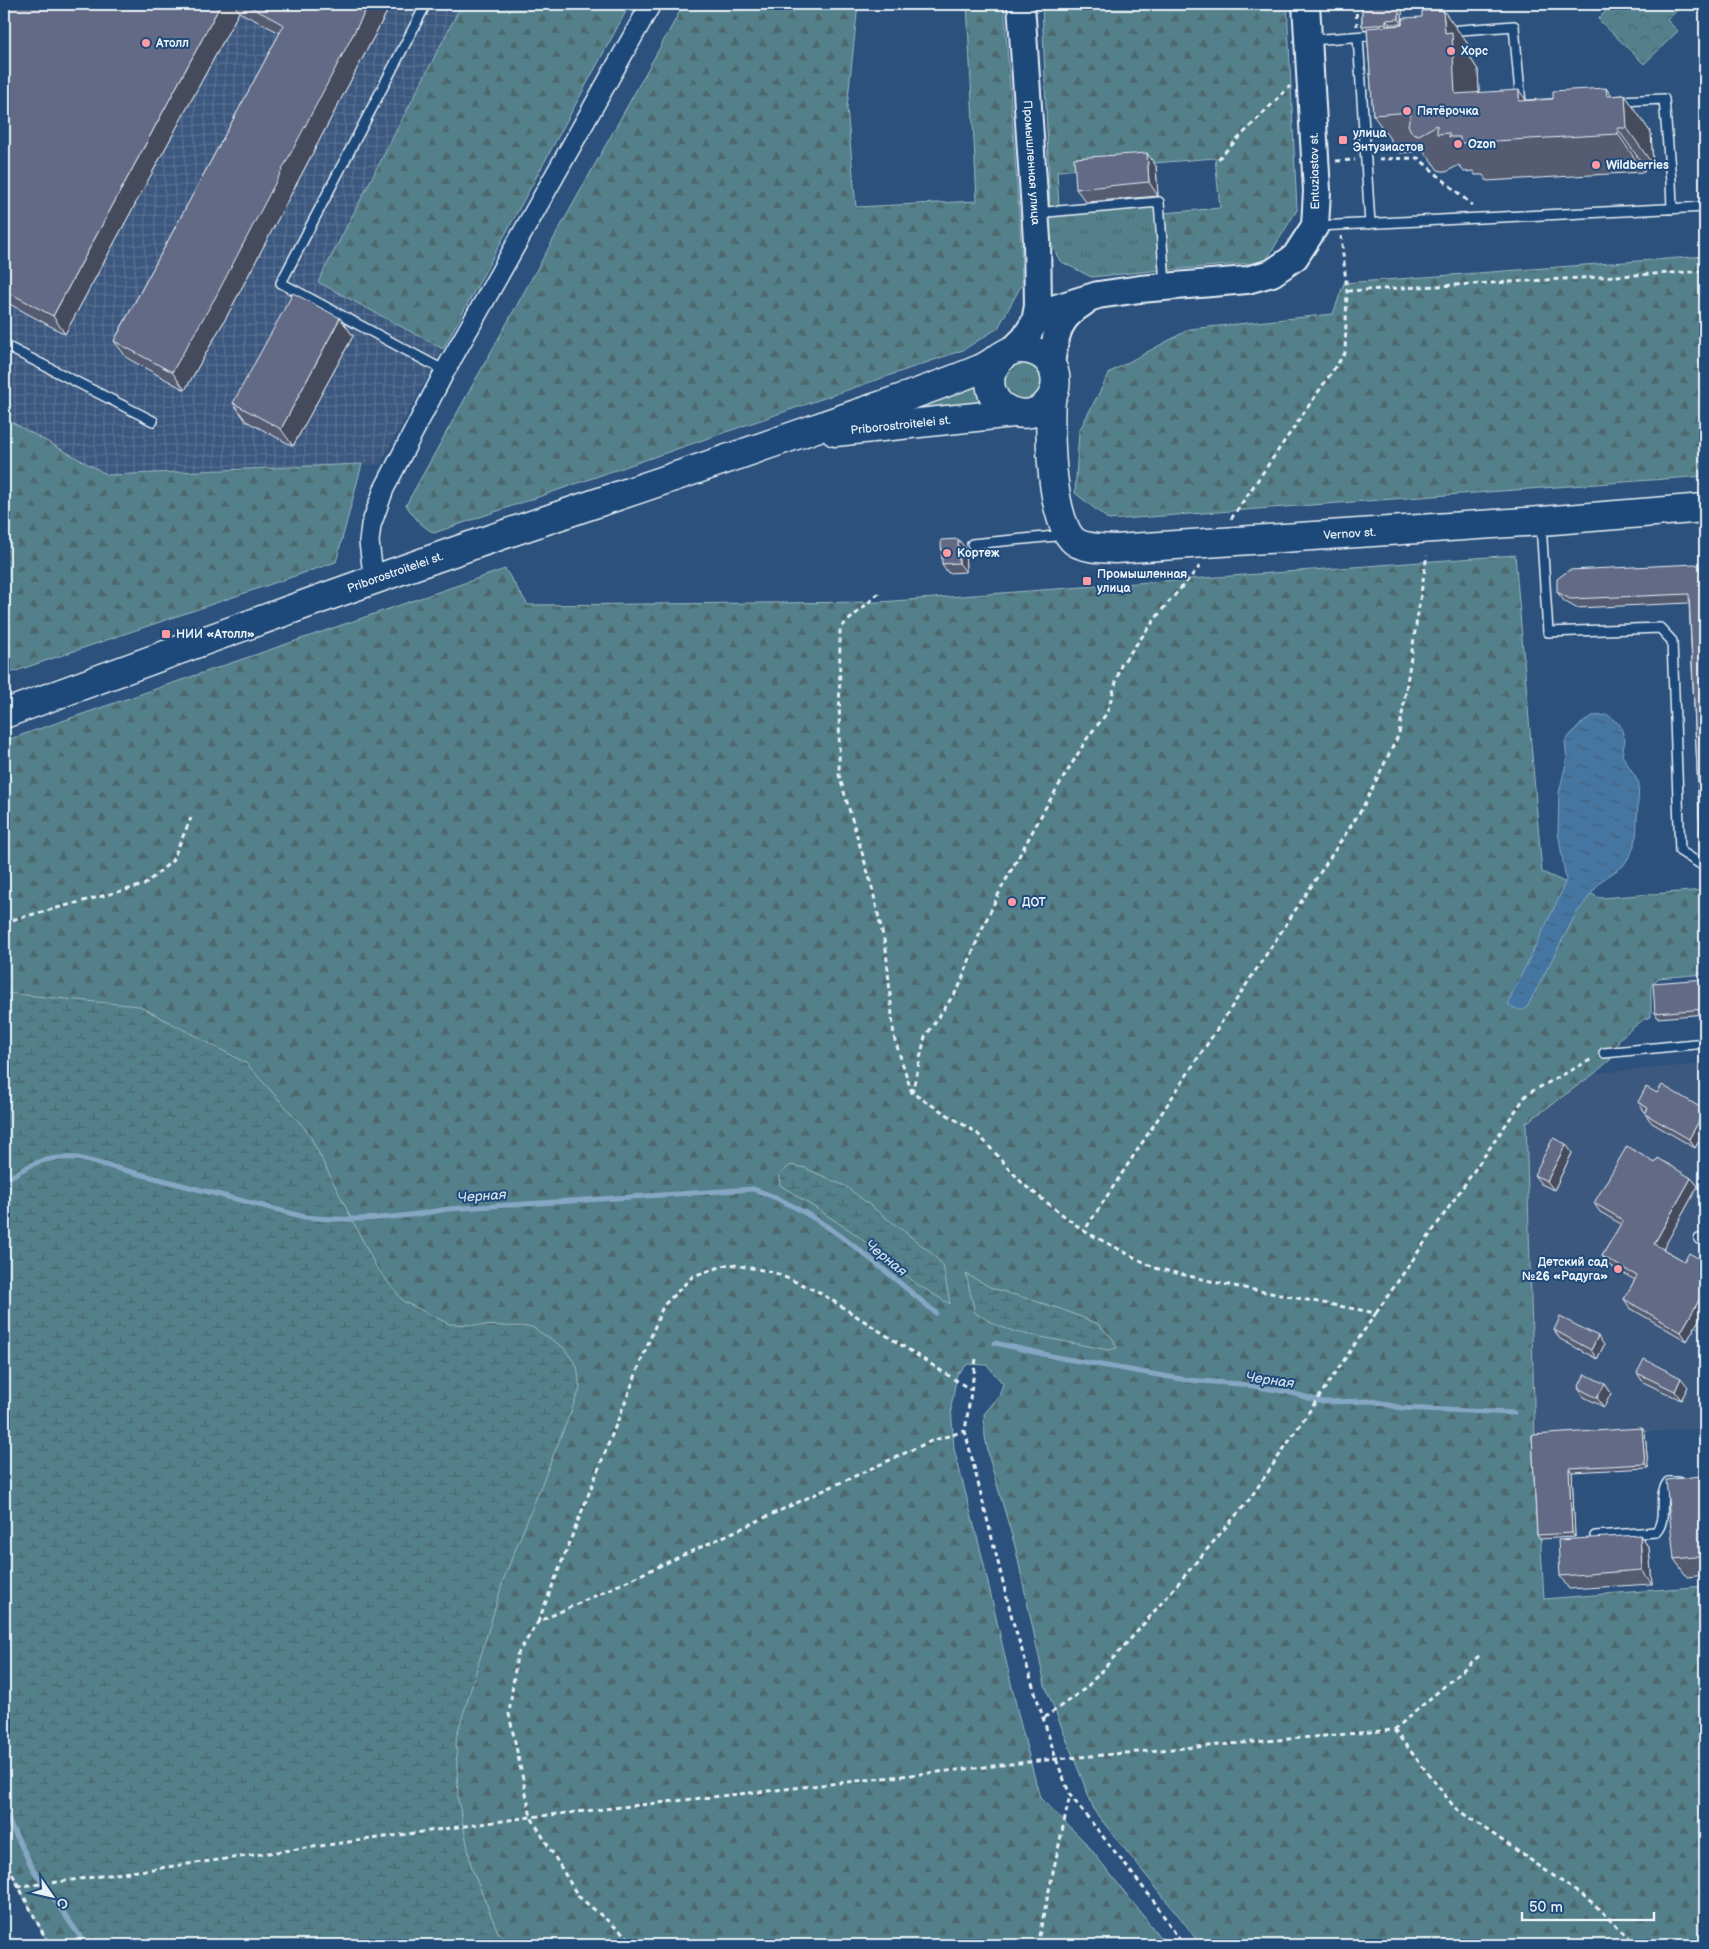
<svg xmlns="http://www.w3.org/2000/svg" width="1709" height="1949" font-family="'Balsamiq Sans',sans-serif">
  <defs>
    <pattern id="industrial-grid" width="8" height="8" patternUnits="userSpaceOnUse" patternTransform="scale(1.25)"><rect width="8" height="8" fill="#3c597f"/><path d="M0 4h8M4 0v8" fill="none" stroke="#587192"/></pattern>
    <pattern id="grass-tufts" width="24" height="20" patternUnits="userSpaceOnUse" patternTransform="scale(1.25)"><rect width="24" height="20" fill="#52808a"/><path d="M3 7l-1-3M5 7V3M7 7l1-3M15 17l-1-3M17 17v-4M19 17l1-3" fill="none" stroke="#4d676d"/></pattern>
    <pattern id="forest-firs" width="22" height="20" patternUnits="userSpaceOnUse" patternTransform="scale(1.25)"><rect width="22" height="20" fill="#52808a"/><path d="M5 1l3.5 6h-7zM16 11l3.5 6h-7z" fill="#4d676d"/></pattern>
    <pattern id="wetland-marsh" width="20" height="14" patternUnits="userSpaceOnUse" patternTransform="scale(1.25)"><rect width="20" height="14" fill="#52808a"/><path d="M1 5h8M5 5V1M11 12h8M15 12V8" fill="none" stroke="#4d676d"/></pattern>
    <pattern id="park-crowns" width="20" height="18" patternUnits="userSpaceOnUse" patternTransform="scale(1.25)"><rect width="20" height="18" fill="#52808a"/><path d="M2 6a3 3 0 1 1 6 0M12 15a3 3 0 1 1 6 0" fill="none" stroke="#4d676d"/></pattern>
    <pattern id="water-ripples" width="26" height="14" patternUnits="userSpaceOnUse" patternTransform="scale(1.25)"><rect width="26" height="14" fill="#4475a1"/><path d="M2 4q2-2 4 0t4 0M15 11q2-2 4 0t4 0" fill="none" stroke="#455e76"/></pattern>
  </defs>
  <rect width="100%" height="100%" fill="#2c517c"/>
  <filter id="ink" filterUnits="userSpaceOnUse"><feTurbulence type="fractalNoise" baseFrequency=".02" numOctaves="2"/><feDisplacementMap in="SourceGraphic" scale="10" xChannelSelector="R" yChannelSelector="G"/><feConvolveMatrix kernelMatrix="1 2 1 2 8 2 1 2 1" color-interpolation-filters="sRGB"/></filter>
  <g filter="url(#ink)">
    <path fill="#3c597f" d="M1705,1064V1428L1535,1440L1526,1123L1595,1073Z"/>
    <path fill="url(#industrial-grid)" d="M4,4H462L318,282L443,349L380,464L108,475L4,418Z
      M14,1936L18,1945H4V1937Z"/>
    <path fill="url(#grass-tufts)" stroke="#9db8c1" d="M1157,205L1162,270L1091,277L1060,261L1051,244L1049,213Z
      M1004 381a19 19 0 1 1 38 0a19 19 0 1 1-38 0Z
      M977,387L981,407L909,412L908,408Z"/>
    <path fill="url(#forest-firs)" stroke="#9db8c1" d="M462,4H630L443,349L318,282Z
      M684,4H858L847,108L856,207L977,201L967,4H1004L1021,242L1022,284L998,328L963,350L434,533C421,526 414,517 406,505Z
      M1042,4H1287L1297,210L1265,262L1168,270L1164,213L1220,208L1215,158L1057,171L1059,208L1050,209Z
      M1705,256V476L1109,520L1075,493L1079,431L1110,372L1190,329L1333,314L1344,283Z
      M4,418L108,475L362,464L336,562L4,675Z
      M1515,555L1542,872L1600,898L1705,890V974L1658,978L1651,987V1017L1644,1019L1620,1038L1611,1059L1595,1073L1526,1123L1535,1440L1544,1599L1705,1586V1945H1200L1186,1925L1095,1812L1045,1685L1015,1546L990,1461L985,1437L984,1414L999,1396L1003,1384L987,1365L968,1364L957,1374L951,1407L954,1449L981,1552L1019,1718L1040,1798L1086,1843L1166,1945H49L4,1859V741L505,569L528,605L880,602Z"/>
    <path fill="url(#wetland-marsh)" stroke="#9db8c1" d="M4,993L139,1006L246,1063L308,1132L375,1265L403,1301L449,1324L532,1327L563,1347L577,1366L580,1389L504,1578L456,1738L458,1799L472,1869L498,1932L509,1945H85L79,1935L33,1869L4,1813Z
      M790,1165L805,1168L845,1186L928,1250L943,1265L950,1304L918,1285L854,1233L780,1185L779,1176Z
      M966,1274L992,1288L1061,1309L1098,1324L1113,1339L1117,1348L1108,1350L1015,1332L994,1324L975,1313Z"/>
    <path fill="url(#park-crowns)" stroke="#9db8c1" d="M1613,4H1684L1667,20L1678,31L1644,64L1598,19Z"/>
    <path fill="url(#water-ripples)" stroke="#86a7c4" d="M1608,715L1620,725L1625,740L1622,755L1639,783L1636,840L1631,854L1623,866L1601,881L1576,914L1526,1009C1520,1011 1515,1009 1509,1005V1000L1558,900L1566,880L1558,832L1559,793L1567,759L1565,741L1578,726L1592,716Z"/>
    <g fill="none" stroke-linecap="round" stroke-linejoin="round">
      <path stroke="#86a7c4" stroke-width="5" d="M4,1181C32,1163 44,1156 78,1158L305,1217C352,1222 401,1218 448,1209L753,1189C821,1211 882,1269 936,1313
        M995,1343L1061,1358L1187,1380L1240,1384L1288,1392L1323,1402L1373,1401L1401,1408L1514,1413
        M4,1812L33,1869L79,1935L85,1945"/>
      <defs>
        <path id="lane" d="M426,4L281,283L445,371
          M1448,31L1514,26L1521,104
          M1358,37L1370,224
          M1311,40L1378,35
          M1619,101L1664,99L1671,181L1672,209
          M1036,213L1159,202L1165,284
          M1318,226L1705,207
          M4,345L153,421
          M1541,524L1548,632L1660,628L1672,641L1680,851L1705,867
          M972,544L1066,535
          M1604,1053L1705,1043
          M1699,1239L1705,1238
          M1595,1536L1656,1532C1669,1516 1656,1499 1668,1482H1678"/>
        <path id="street" d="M378,579L372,566L369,542L371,525L384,489L445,371L651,4"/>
        <g id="secondary">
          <path id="s1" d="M1021,4L1037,240L1038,306L1035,322"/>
          <path d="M1014,349L1025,338L1035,322L1053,309L1098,295L1140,289L1247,280L1272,273L1295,257L1315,226L1317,191L1306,4"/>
          <path d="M1051,363C1056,334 1057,319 1083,303"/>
        </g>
        <g id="primary">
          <path id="s2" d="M1051,399C1049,428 1050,528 1077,543C1089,549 1103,548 1115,549L1541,521L1705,508"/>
          <path id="s3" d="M835,432L1013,413"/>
          <path id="s4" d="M4,714C159,657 314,600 470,546C586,506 703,468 819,427C872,408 928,391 980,369C993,364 1005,350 1019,349C1034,348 1049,356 1054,371C1057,381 1056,392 1049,401C1029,428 984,409 991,375C992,369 996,364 1000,359"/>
        </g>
      </defs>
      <use href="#lane" stroke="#e8f1f8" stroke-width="12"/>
      <use href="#street" stroke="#e8f1f8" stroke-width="22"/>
      <use href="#secondary" stroke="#e8f1f8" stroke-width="30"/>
      <use href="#primary" stroke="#e8f1f8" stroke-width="31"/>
      <path stroke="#e8f1f8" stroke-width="3" stroke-dasharray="5 4" stroke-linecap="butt" d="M1356,4L1357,26
        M1218,159L1290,86
        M1379,159L1418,158L1472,205
        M1336,161L1355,160
        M1347,291L1705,271
        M1231,519L1345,353L1347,291L1341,236
        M879,593L840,628L839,775L871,883L886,949L894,1037L912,1093L977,1133L1024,1185L1084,1231
        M4,922L144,885L172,861L191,818
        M912,1093L925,1037L959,987L980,933L1001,889L1047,805L1088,737L1107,713L1121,665L1162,610L1200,566
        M1376,1313L1527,1094L1594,1058
        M976,1359L965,1431L1013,1622L1056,1759L1070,1795L1153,1900L1183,1945
        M538,1622L663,1306L693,1276L729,1264L773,1272L819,1292L971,1390
        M1044,1718L1086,1688L1135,1634L1249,1500L1376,1313L1223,1284L1155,1268L1084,1231L1362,809L1399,734L1427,555
        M1394,1730L1455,1808L1593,1903L1635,1945
        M4,1858L49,1945
        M17,1886L43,1884L531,1817L1056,1759L1394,1730L1480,1655
        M637,1945L578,1896L531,1817L509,1714L517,1655L538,1622L931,1441L965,1431
        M1037,1945L1070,1795"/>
      <use href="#lane" stroke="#1f4a7a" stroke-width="9"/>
      <use href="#street" stroke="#1f4a7a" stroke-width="19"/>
      <use href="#secondary" stroke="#1f4a7a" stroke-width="26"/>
      <use href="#primary" stroke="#1f4a7a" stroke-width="28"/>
    </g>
    <path fill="#545c72" stroke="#e8f1f8" d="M4,4H391L227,316L185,390L127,358L114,341L280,33L239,12L65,334L4,301Z
      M1362,4H1402V24H1389V26L1402,25L1422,17L1443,10L1470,47L1471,59L1478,70L1479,93L1525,100L1625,95L1651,133L1653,165L1644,166V172L1487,181L1483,175H1475L1473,171L1464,172L1459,165L1446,172L1438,170L1424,151L1400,153L1373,115L1367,30H1365L1362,26Z
      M1156,166L1158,196L1086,202L1076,189Z
      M340,318L353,336L293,446L246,421L233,403Z
      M965,548L966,572L948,573L942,564Z
      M1705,571V842L1700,834L1689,603L1576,608L1564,601L1557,592Z
      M1705,979V1014L1658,1018L1655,1013Z
      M1657,1093L1705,1110V1130L1695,1148L1652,1123L1645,1114L1646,1112L1644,1111L1638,1102Z
      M1572,1153L1554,1190L1541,1184L1534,1175Z
      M1655,1163L1691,1178L1698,1186L1663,1249L1684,1261L1705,1262V1309L1687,1341L1630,1308L1624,1299L1635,1280L1609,1265L1602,1256L1621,1224L1600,1212L1594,1203Z
      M1554,1330L1604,1345L1597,1359L1560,1339Z
      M1637,1373L1688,1387L1681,1400L1643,1382Z
      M1605,1384L1611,1393L1604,1407L1584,1397L1578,1388Z
      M1645,1432L1648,1468L1572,1472L1575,1537L1540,1539L1537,1535L1532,1435Z
      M1700,1476L1705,1484V1575L1687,1577L1674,1559Z
      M1640,1535L1649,1548L1652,1584L1569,1589L1560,1576Z"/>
    <path fill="#454b5d" stroke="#e8f1f8" d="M221,4H234L239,12L65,334L53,316Z
      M369,4H391L227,316L185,390L172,372Z
      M1399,4H1402V24L1399,19Z
      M1443,10L1470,47L1471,59L1478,70L1481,132L1455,94L1445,33Z
      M1386,20L1389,24V28L1386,24Z
      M1606,88L1626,116L1625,95L1651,133L1653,165L1627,128L1607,96Z
      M1519,90L1545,128L1519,101Z
      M1617,128L1644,166V172L1618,134Z
      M1147,153L1156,166L1158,196L1149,182Z
      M340,318L353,336L293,446L281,429Z
      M958,539L965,548L966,572L959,563Z
      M1705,1110V1130L1695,1148L1689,1139Z
      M1566,1144L1572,1153L1554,1190L1547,1181Z
      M1691,1178L1698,1186L1661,1253L1654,1244Z
      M1702,1295L1705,1300V1309L1687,1341L1681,1332Z
      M1598,1336L1604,1345L1597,1359L1591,1350Z
      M1681,1378L1688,1387L1681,1400L1675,1391Z
      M1605,1384L1611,1393L1604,1407L1597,1398Z
      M1642,1428L1645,1432L1648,1468L1645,1464Z
      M1569,1468L1572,1472L1575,1537L1572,1533Z
      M1700,1476L1705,1484V1532Z
      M1640,1535L1649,1548L1652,1584L1642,1570Z"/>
    <path fill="#626b85" stroke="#e8f1f8" d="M4,4H221L53,316L4,290Z
      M245,4H369L215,298L172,372L114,341L284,25Z
      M1362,4H1399V19L1386,20V24L1362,26Z
      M1443,10L1445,33L1452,32L1455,94L1519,90V101L1553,99V91L1606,88L1607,96L1625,95L1627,128H1617L1618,134L1460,143V137H1449V133L1437,134V125L1419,135L1412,133L1408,125L1411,112L1373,115L1367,28L1402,25L1403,18L1422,17V11Z
      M1147,153L1149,182L1076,189L1074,158Z
      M293,293L340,318L281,429L233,403Z
      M958,539L959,563L942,564L941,540Z
      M1696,564L1705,571V840L1700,834L1689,594L1570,599L1557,592V579L1569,570Z
      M1705,979V1009L1655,1013L1653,983Z
      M1662,1085L1705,1110L1689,1139L1645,1114L1648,1108L1638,1102L1646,1087L1657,1093Z
      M1553,1138L1566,1144L1547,1181L1534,1175Z
      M1627,1146L1655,1163L1658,1158L1691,1178L1654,1244L1684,1261L1689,1253L1705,1262V1297L1702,1295L1681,1332L1624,1299L1637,1276L1602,1256L1623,1220L1594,1203Z
      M1560,1317L1598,1336L1591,1350L1554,1330Z
      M1644,1359L1681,1378L1675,1391L1637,1373Z
      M1585,1374L1605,1384L1597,1398L1578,1388Z
      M1642,1428L1645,1464L1569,1468L1572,1533L1537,1535L1532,1435Z
      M1700,1476L1705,1532V1556L1674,1559L1666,1480Z
      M1640,1535L1642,1570L1560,1576L1558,1540Z"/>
  </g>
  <g fill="#ff9aa2" stroke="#1f4a7a" stroke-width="2">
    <circle cx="146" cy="43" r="5"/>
    <circle cx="1451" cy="51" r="5"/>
    <circle cx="1407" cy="111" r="5"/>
    <rect x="1338" y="135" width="10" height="10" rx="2.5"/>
    <circle cx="1458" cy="144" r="5"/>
    <circle cx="1596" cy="165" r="5"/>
    <circle cx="947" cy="553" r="5"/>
    <rect x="1082" y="576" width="10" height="10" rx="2.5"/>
    <rect x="161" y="629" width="10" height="10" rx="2.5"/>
    <circle cx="1012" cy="902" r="5"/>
    <circle cx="1618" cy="1269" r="5"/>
  </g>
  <g text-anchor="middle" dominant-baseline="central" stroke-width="4" stroke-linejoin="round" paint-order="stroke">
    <g font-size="12" font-weight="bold" fill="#e8f1f8" stroke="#1f4a7a" text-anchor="start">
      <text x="156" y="43">Атолл</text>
      <text x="1461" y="51">Хорс</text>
      <text x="1417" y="111">Пятёрочка</text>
      <text x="1353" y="133">улица<tspan x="1353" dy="14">Энтузиастов</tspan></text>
      <text x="1468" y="144">Ozon</text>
      <text x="1606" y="165">Wildberries</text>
      <text x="957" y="553">Кортеж</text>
      <text x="1097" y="574">Промышленная<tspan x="1097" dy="14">улица</tspan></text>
      <text x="176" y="634">НИИ «Атолл»</text>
      <text x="1022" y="902">ДОТ</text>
      <text x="1608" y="1262" text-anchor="end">Детский сад<tspan x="1608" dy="14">№26 «Радуга»</tspan></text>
    </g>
    <g font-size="12" fill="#e8f1f8" stroke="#1f4a7a">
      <text stroke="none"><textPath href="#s1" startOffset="159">Промышленная улица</textPath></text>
      <text transform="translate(1315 171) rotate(-91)">Entuziastov st.</text>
      <text stroke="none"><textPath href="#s3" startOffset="66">Priborostroitelei st.</textPath></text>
      <text stroke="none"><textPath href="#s2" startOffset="424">Vernov st.</textPath></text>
      <text stroke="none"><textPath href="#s4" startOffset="416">Priborostroitelei st.</textPath></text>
    </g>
    <g font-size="14" font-style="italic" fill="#cfdeeb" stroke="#1f4a7a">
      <text transform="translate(482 1196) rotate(-4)">Черная</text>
      <text transform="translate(886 1258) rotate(39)">Черная</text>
      <text transform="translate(1270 1380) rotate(8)">Черная</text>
    </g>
  </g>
  <rect width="1709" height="1949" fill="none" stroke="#1f4a7a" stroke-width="20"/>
  <rect x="10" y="10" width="1689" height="1929" fill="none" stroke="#e8f1f8" stroke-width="2" filter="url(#ink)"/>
  <g transform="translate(52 1896) rotate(124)" stroke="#1f4a7a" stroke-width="4" paint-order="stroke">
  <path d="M0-4L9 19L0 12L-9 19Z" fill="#e8f1f8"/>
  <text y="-8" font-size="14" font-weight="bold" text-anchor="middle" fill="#e8f1f8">С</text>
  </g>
  <path d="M1522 1912v8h132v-8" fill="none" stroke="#e8f1f8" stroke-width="2.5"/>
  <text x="1529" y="1912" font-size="15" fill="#e8f1f8" stroke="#1f4a7a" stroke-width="4" paint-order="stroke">50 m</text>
</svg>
